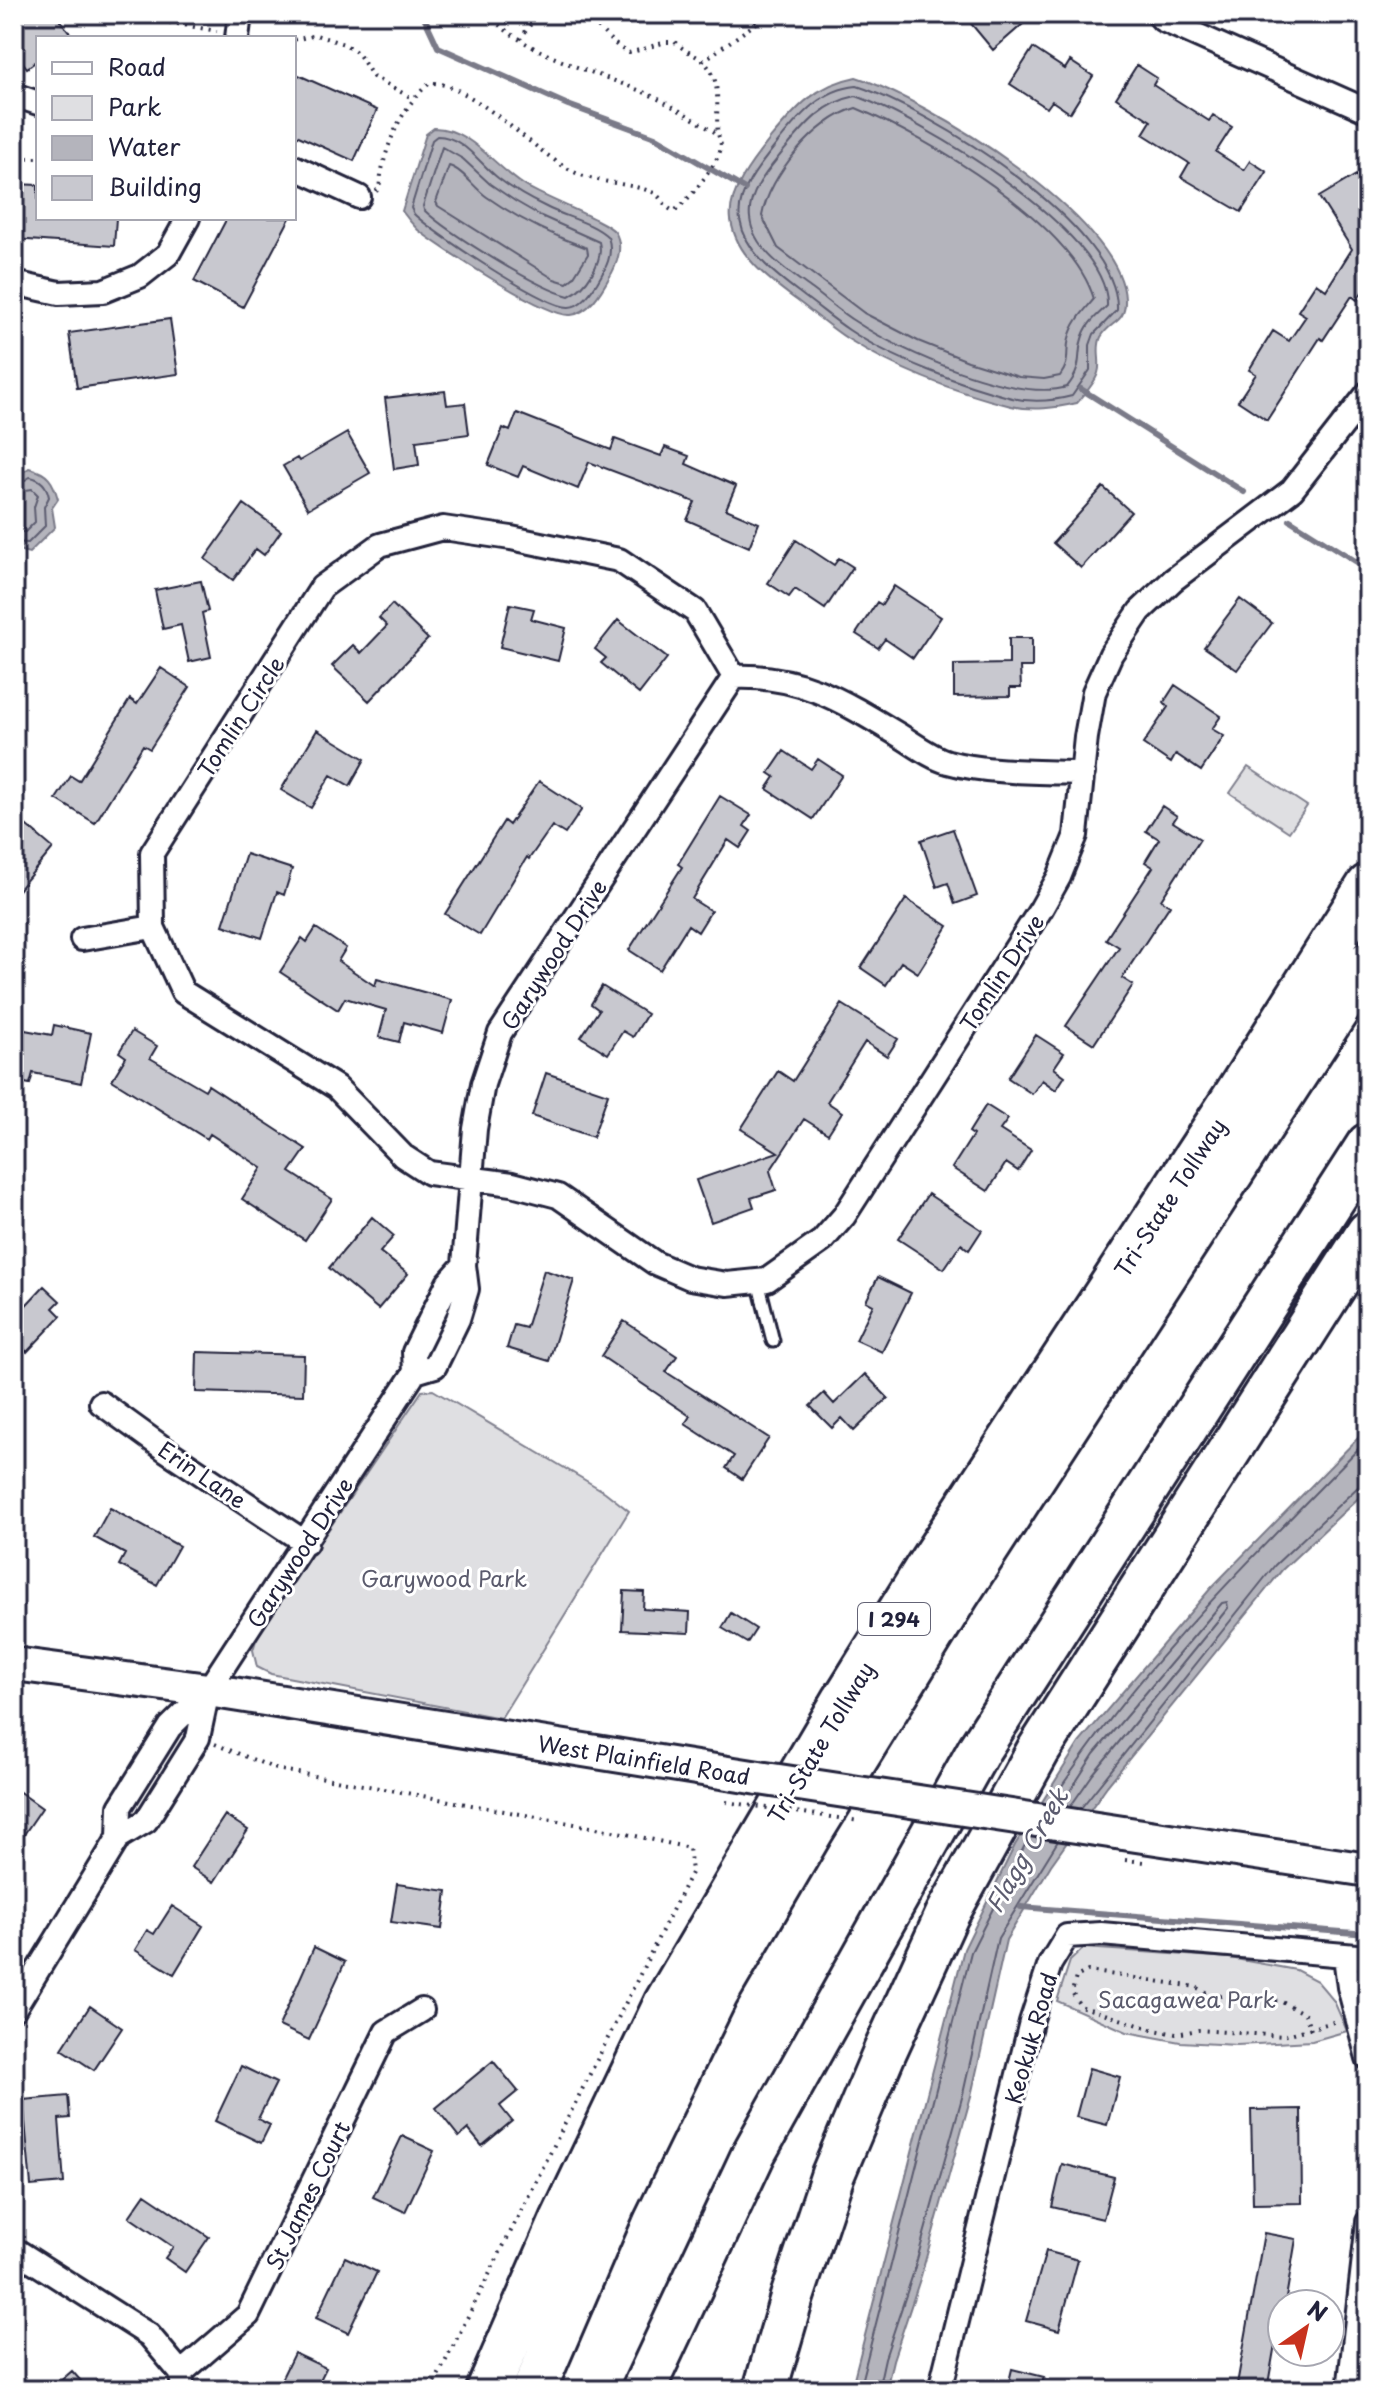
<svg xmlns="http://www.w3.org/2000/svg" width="1382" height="2404" font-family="'Playpen Sans',sans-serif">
  <rect width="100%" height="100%" fill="#fff"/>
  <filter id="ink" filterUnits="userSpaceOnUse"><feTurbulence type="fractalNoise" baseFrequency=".0125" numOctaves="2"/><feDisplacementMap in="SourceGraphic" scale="16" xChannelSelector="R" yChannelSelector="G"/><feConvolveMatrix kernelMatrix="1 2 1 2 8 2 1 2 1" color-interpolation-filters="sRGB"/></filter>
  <g filter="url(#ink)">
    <path fill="#dfdfe2" stroke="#80808e" stroke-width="2" d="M1248,767L1307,806L1289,832L1230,793Z
      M433,1390L605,1492L629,1511L501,1718L271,1674L257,1667L253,1650L258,1634L422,1391Z
      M1084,1948L1230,1958L1296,1970L1317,1981L1334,2001L1347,2031L1312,2041L1237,2045L1180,2042L1127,2032L1057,2001L1070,1961Z"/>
    <path fill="#b4b4bc" stroke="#7a7a88" stroke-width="2" d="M856,77C927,100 1122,218 1125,299C1126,324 1111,320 1101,337C1095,349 1102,362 1098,373C1095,383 1084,395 1077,403C1055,408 1034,411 1011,406C955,392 896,369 848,339C831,328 815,314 799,302C772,282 736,257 731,220C727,192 754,159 770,139C796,108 815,85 856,77Z
      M434,128C470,128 495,167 524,185C542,197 607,221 615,232C624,246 617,265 609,278C601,292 589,313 571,315C548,318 439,247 418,230C412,224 407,218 402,211L426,134Z
      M29,468C48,473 53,481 58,499L52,508L55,527L29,553L14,549V474L19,475Z
      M1368,1428V1489L1282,1570L1107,1786L1051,1865L1006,1940L971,2096L921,2276L893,2360L886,2390H851L964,1949L1015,1845L1079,1743L1211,1588Z"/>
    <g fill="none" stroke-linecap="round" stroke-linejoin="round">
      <path stroke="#5c5c6f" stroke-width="2" d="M857,86C928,109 1121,226 1117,310L1094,334L1090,345V370L1072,396C1053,401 1033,403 1012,398C962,385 892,359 849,330C834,320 820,308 805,297C779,277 746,255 740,220C735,192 764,160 780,140C800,115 822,89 857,86Z
        M856,96C918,118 1111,231 1107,306C1099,314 1090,320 1085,331C1074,353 1086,364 1067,387C1015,402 901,352 856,322C841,313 827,300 812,289C789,272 753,250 750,218C747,194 768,170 781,154C803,128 821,103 856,96Z
        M856,108C928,138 1071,222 1094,299C1084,311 1073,322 1069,338C1065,354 1071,361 1060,376L1044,379L1019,377L968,361L918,341L864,313L778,248L762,216C769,176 816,119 856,108Z
        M437,136C463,136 479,163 498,178C512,189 529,199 546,207C565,217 592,222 608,237C614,254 606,268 597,283C591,292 581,307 569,307C546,308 433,233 414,214L411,208L432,140Z
        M442,147L463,159L490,184L515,201L541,216L599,242C604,261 586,288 569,296C538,289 447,232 424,210L423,206Z
        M449,166C463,170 474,188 487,197C518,219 551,235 587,248L588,254L573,278L567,283L554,279L438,206L436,202Z
        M14,482H22L30,477C42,479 47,486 49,497L44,507L45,526L28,543L14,542
        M14,492L32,489L38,495L34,507L35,522L25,532H14
        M1050,1804C1137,1668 1256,1554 1368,1439
        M1061,1805L1094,1754L1222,1603L1227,1602L1228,1608L1093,1774L1070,1807
        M1081,1808L1275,1565L1359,1486L1368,1484
        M859,2390L971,1952L1029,1837
        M878,2390L885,2358L913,2274L963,2094L998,1938L1058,1841"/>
      <path stroke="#7a7a88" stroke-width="6" d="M419,14L424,17L438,47L568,105L655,137L745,189
        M1081,389L1244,492
        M1290,520L1368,569
        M1021,1907L1368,1934"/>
    </g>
    <path fill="#c8c8cf" stroke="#22223b" stroke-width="2" d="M14,14H55L74,38H38V60L27,68L14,51Z
      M963,14H1017L1024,23L993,50Z
      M1033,48L1065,69L1070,61L1093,76L1070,113L1052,101L1047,108L1010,84Z
      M1137,65L1157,78L1153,85L1209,121L1213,115L1232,127L1216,152L1244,170L1250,161L1267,172L1241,212L1181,177L1189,163L1143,134L1151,121L1116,98Z
      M294,73L377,110L354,161L294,134Z
      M1356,175L1368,194V283L1357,300L1352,296L1323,340L1320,338L1267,420L1238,401L1256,374L1249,370L1273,331L1289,341L1306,316L1298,311L1316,283L1326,290L1352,249L1319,197Z
      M16,184L38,185V218H116L114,246L14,239Z
      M227,218H290L243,307L194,281Z
      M170,319L178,374L77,388L69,333Z
      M445,391L447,405L465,403L469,434L416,441L419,465L394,469L385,398Z
      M517,413L611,450L615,439L661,456L665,447L689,456L686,464L736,486L726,509L759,523L749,547L687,520L695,502L589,462L578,489L523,466L518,477L488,465L503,428L510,431Z
      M347,433L370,473L308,509L283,466L297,458L299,461Z
      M1103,487L1131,512L1081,568L1053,543Z
      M244,504L281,531L264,555L256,549L233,580L205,559Z
      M796,540L834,565L839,558L853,567L825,609L795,589L789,597L768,583Z
      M201,581L208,611L202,613L211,657L189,662L181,625L163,629L155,590Z
      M894,586L941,617L913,658L885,639L878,648L856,634L877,602L882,605Z
      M1240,599L1272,623L1237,670L1204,647Z
      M392,604L428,639L369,701L332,666L353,645L361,653L387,626L379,618Z
      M510,604L534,609L531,619L566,628L558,661L500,647Z
      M618,620L667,658L639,694L601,663L606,658L595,649Z
      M1009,638H1032V667H1020L1021,688H1010V696L954,697V665L1009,664Z
      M161,668L190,687L150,749L143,745L95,823L56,799L71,776L79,781L130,699L137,704Z
      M1175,685L1221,716L1212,729L1224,736L1201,771L1176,754L1171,763L1143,744L1168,707L1164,702Z
      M317,730L365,759L350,786L331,775L311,808L281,790Z
      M784,751L811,769L818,759L842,775L813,819L767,789L775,777L769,773Z
      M539,781L582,809L565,834L552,826L529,859L527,857L480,935L445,914L504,821L509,825Z
      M720,796L751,815L744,826L751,831L740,848L728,840L692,899L711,911L698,932L688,925L660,970L629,950L682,867L678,864Z
      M1162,806L1177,816L1173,822L1200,839L1161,900L1170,905L1122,978L1133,985L1094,1044L1066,1026L1119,947L1106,939L1153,867L1145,862L1159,839L1146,831Z
      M14,815L53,848L14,895Z
      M953,829L977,896L955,904L948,883L937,887L921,840Z
      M246,854L292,869L284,895L277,892L262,938L223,925Z
      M906,899L948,926L918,973L901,962L886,985L861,968Z
      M316,928L346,948L338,961L375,986L377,979L452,1000L443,1033L404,1022L399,1042L379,1037L386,1010L345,998L338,1010L280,972L302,938L307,942Z
      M602,986L647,1014L633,1037L623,1031L608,1054L581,1037L599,1010L591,1004Z
      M842,1004L898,1039L887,1056L865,1042L827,1102L842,1112L828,1134L804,1119L770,1171L776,1190L751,1198L754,1207L711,1222L696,1180L778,1152L741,1129L778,1071L793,1081Z
      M54,1025L91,1033L81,1083L33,1073L30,1084L14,1081V1028L52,1035Z
      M132,1031L157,1046L150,1058L205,1090L208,1085L306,1149L290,1172L332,1199L305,1240L242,1199L262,1168L210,1134L207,1139L112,1080L126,1057L119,1052Z
      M1036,1035L1064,1053L1054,1068L1065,1076L1056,1090L1042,1080L1032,1094L1008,1078Z
      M546,1073L608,1094L593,1137L532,1116Z
      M986,1105L1008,1119L1000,1130L1031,1150L1018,1171L1006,1163L988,1191L952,1168L973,1135L969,1132Z
      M928,1194L982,1230L969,1250L961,1244L944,1269L898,1239Z
      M372,1217L394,1236L380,1252L408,1274L378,1309L329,1268Z
      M544,1270L574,1280L549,1361L507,1348L514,1325L526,1328Z
      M878,1277L911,1293L882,1352L856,1340L873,1305L866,1301Z
      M44,1286L60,1301L53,1308L61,1316L27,1352L14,1339V1318Z
      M624,1321L677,1356L666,1372L769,1438L742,1479L726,1468L734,1456L685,1424L690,1416L601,1356Z
      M197,1352L304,1355L303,1395L196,1392Z
      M865,1374L888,1398L854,1431L842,1418L832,1428L810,1406L824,1393L834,1404Z
      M110,1508L179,1546L157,1585L119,1565L125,1554L94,1537Z
      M624,1591L644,1592L643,1609L690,1612L689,1633L622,1630Z
      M731,1613L756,1629L747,1643L722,1628Z
      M14,1788L42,1808L14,1849Z
      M225,1815L248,1830L214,1882L191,1867Z
      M397,1884L447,1891L442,1929L391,1922Z
      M172,1906L203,1926L174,1974L135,1950L147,1930L154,1934Z
      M314,1947L345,1962L309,2040L279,2026Z
      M90,2006L122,2028L94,2070L62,2049Z
      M493,2061L518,2091L500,2106L512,2121L482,2146L468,2129L459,2137L436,2108Z
      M241,2066L276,2083L258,2119L270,2125L261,2143L215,2121Z
      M1089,2068L1120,2077L1107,2125L1076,2117Z
      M68,2096L70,2118L59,2119L64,2183L31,2186L23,2100Z
      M1301,2109L1302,2203L1253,2204L1251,2110Z
      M402,2136L434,2151L405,2212L373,2197Z
      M1062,2164L1114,2177L1103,2219L1052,2207Z
      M145,2194L209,2237L185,2272L165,2258L173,2247L129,2217Z
      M1264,2233L1296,2239L1285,2304H1282L1267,2390H1236Z
      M1046,2251L1078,2260L1059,2330L1026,2321Z
      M345,2257L377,2272L348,2333L316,2318Z
      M294,2353L326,2368L315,2390H276Z
      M1012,2369L1044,2377L1041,2390H1007Z
      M72,2371L89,2390H50Z"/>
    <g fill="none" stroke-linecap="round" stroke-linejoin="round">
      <defs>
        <path id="service" d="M758,1281L773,1341"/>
        <path id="minor" d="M1158,14L1163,20L1368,111
          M237,38L240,14
          M14,95L38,103
          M294,167L359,197
          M14,283L59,293L103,291L140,276L168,254L188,218
          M1083,773C1043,772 986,773 948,762C932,758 914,744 899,735C844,702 801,674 734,677L695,611L619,560L511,538L443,528L380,545L322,587L152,853L153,927L183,992L336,1087L403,1156L429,1173L512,1184L558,1196L655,1263L690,1278L727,1284L767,1280L822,1241L844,1216L1041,909L1059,877L1076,835L1086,737L1094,692L1111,654L1140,611L1173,580L1292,490L1368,393
          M82,939L153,927
          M415,1372L435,1366L458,1319L467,1289L464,1265L475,1129L483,1084L500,1033L734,677
          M101,1403L166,1450L306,1543
          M119,1837L120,1807L170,1727L208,1690L415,1372L414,1352L448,1283L464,1265
          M1345,1956L1349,1987L1368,2058
          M14,2009L119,1837L146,1821L198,1738L208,1691
          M14,2249L149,2335L181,2373L183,2390
          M181,2373L248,2315L386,2032L422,2010
          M940,2390L1031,2022L1050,1964L1067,1936L1101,1934L1368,1957
          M1349,2390L1368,2222"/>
        <path id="secondary" d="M14,1664L208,1690L759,1778
          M1123,1833L1368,1870"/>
        <path id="motorway" d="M488,2390L562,2220L665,2004L844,1700L927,1567L1233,1099L1368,886
          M534,2390L614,2204L716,1995L813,1829L958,1594L1368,963
          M643,2390L754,2153L980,1748L1368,1145
          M765,2390L792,2297L833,2174L885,2051L947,1915L1038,1751L1368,1233"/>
      </defs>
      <use href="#service" stroke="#22223b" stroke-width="17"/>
      <use href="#minor" stroke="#22223b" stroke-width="28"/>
      <use href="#secondary" stroke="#22223b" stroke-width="38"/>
      <use href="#motorway" stroke="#22223b" stroke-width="48"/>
      <path stroke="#22223b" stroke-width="4" stroke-dasharray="2 6" stroke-linecap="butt" d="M122,14L217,31
        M487,14C530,57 594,71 648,94C672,105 695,120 718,134
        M520,39L538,14
        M294,40L316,35L344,44L358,53L373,77L414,99
        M703,61L769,14
        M14,148L28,158H38
        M376,191L379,189C383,151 400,107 430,83C470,81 536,154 574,172C599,184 627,182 652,192C662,196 664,208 674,211C687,203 720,161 721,147C721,142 719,138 718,134C715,113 722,86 709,68C702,56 684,52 675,42H666L629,53C610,44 600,26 583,14
        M215,1744L276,1769L618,1832L689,1848L692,1871L431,2390
        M1311,2030L1305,2014L1280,2001L1211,1995L1196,1987L1088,1971L1076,1977L1072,1992L1080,2006L1154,2030L1176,2034L1198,2030L1283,2036L1337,2021"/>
      <use href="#service" stroke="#fff" stroke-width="11"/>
      <use href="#minor" stroke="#fff" stroke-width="22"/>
      <use href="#secondary" stroke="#fff" stroke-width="32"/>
      <use href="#motorway" stroke="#fff" stroke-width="42"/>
      <defs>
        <path id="secondary-bridge" d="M759,1778L1123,1833"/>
      </defs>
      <use href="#secondary-bridge" stroke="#22223b" stroke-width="38" stroke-linecap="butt"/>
      <path stroke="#22223b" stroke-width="4" stroke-dasharray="2 6" stroke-linecap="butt" d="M726,1802L859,1821
        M1125,1860L1144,1862"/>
      <use href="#secondary-bridge" stroke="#fff" stroke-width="32"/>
    </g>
  </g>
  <g text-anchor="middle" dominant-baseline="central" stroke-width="6" stroke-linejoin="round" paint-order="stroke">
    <rect fill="#fff" stroke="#646476" stroke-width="2" x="858" y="1603" width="72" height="32" rx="6"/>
    <g font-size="20" font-weight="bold" fill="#22223b">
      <text x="894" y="1619">I 294</text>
    </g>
    <g font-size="22" fill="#22223b" stroke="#fff">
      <text transform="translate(240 716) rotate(-57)">Tomlin Circle</text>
      <text transform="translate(553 954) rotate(-57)">Garywood Drive</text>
      <text transform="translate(1001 972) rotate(-57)">Tomlin Drive</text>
      <text transform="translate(1169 1197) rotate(-57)">Tri-State Tollway</text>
      <text transform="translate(203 1474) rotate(34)">Erin Lane</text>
      <text transform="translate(299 1552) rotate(-57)">Garywood Drive</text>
      <text transform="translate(820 1742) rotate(-59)">Tri-State Tollway</text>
      <text transform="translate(644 1759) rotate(9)">West Plainfield Road</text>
      <text transform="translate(1030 2038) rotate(-74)">Keokuk Road</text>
      <text transform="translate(307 2195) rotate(-64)">St James Court</text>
    </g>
    <g font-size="22" fill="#5b5b6d" stroke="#fff">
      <text x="444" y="1577">Garywood Park</text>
      <text x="1187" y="1998">Sacagawea Park</text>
    </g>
    <g font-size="24" font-style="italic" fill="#5c5c6f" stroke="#fff">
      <text transform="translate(1026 1850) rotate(-60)">Flagg Creek</text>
    </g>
  </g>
  <rect width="1382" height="2404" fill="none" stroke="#fff" stroke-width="48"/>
  <rect x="24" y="24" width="1334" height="2356" fill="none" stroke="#22223b" stroke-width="3" filter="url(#ink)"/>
  <rect x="36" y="36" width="260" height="184" fill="#ffffff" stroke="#a7a7b1" stroke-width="2"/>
  <rect x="52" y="62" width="40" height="12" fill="#ffffff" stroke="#a7a7b1" stroke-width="2"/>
  <text x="108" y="76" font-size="24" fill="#22223b">Road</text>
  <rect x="52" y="96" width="40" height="24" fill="#dfdfe2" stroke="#a7a7b1" stroke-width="2"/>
  <text x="108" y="116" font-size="24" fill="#22223b">Park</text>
  <rect x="52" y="136" width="40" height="24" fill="#b4b4bc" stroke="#a7a7b1" stroke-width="2"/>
  <text x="108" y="156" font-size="24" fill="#22223b">Water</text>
  <rect x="52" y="176" width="40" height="24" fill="#c8c8cf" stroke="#a7a7b1" stroke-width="2"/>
  <text x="108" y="196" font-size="24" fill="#22223b">Building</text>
  <g transform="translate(1306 2328) rotate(34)"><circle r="38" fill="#ffffff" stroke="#a7a7b1" stroke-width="2"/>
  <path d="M0-6L14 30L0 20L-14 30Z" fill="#c8321e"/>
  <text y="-12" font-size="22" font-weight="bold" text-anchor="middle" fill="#22223b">N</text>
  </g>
</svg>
